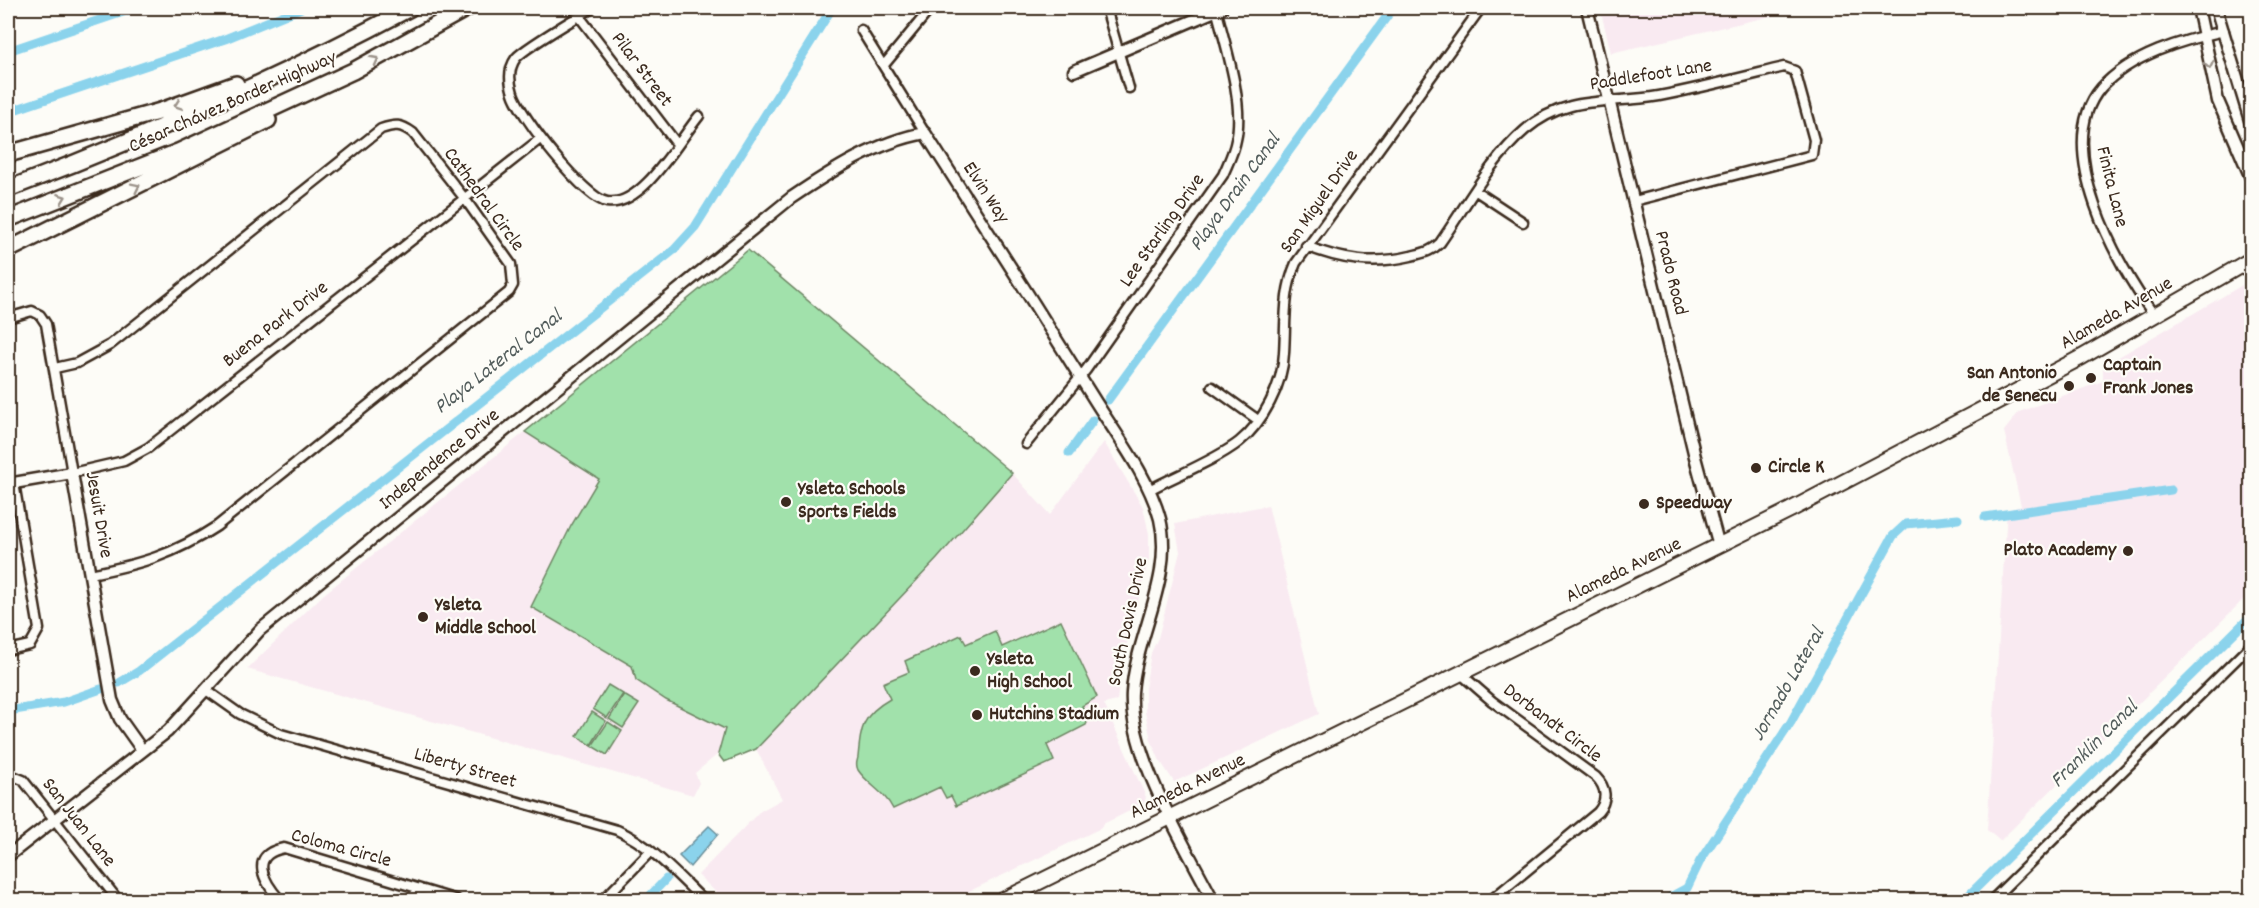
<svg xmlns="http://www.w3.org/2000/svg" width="2259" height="908" font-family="Dekko,sans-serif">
  <rect width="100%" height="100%" fill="#fdfcf7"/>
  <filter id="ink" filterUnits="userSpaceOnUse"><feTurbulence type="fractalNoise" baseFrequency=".0167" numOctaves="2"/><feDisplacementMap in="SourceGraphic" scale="12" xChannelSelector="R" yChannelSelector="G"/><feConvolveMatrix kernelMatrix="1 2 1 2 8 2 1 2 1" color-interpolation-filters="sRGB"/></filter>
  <g filter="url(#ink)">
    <path fill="#f9eaf1" d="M1600,8H1806L1611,53Z
      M2251,280V592L2000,841L1987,830L2007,510L2021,506L2004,431L2019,412L2103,381V366Z
      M525,432L599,478L571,526L531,607L632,666L666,700L725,729L718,754L695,773L699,783L693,795L247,669L323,595Z
      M1104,442L1143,507L1149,534V559L1122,662L1117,701L1104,704L1146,797L1144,804L1103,824L1101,828L951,900H724L698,875L759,812L782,799L756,749L937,559L1012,473L1050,515Z
      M1268,505L1319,714L1174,782L1159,759L1151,740L1145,712V688L1151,653L1158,638L1180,552L1175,524Z"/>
    <path fill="#a1e1ab" stroke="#6e8664" stroke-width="1.5" d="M748,250L1012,473L937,559L756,749L724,762L718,754L725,729L666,700L636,680L632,666L531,607L571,526L599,479L525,432Z
      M1061,620L1097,697L1082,706L1088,720L1086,725L1047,745L1054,761L956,806L951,796L946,798L940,787L893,809C885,792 868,785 858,770C855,764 857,763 858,757C861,727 862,715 890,699L883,683L909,672L905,661L961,635L966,644L995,631L1002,647Z
      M608,685L623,694L607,718L593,709Z
      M624,695L639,704L623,728L609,719Z
      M592,712L606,721L591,745L577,736Z
      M608,722L622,731L607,755L592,746Z"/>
    <path fill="#8bd3ec" stroke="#6b8f9a" stroke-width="1.5" d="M709,826L718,834L690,867L679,856Z"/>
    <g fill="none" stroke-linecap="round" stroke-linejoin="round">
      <path stroke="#8bd3ec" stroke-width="9" d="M8,51L135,8
        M8,112L225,39L301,8
        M1108,400L1393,8
        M1069,453L1093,420
        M1985,517L2171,490
        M119,683L139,671L674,250L695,227L832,8
        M8,711L64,702L101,689
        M646,900L666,879
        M1665,900L1687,888L1700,861L1791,722L1893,536L1906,524L1958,519
        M1964,900L2252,615"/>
      <defs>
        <path id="minor" d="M592,8C578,17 524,48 516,58C508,69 509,81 513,93C520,116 584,198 607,202C642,208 679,140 699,116
          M1106,8L1129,88
          M579,16L677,144
          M861,30L925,133
          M884,65L931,8
          M1476,191L1523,222
          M1306,246C1341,260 1373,265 1411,256C1422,253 1431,252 1440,243C1466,206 1490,160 1525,130C1568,93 1610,105 1659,96C1701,88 1743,77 1784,67L1795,71L1814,140L1812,155L1634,201
          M2154,315C2117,265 2051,147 2101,88C2130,55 2183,40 2224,31
          M8,318L32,311L40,315L46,324L72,473L124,461L148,448L540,139
          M55,368L77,363L110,345L381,129C395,124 401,124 413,133L465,199L511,264L513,285L509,292L217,526C173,555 141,564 90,574
          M1212,387L1258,420
          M1026,444L1086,370L1223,175C1228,163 1234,152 1236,140C1245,103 1225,45 1216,8
          M1149,490C1175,476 1216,460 1239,442C1263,423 1283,384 1284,353C1286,321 1283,293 1296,263L1481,8
          M8,650L30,645L39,629L14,483
          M1461,674L1492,701L1596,777C1606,787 1608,800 1598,812L1491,900
          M206,690L240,714L281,734L617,830C651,845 677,875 703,900
          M8,774L23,780L118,900
          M280,900C265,883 247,855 284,848L457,900
          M409,900L420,889
          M603,900L651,851
          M1992,900L2252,644"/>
        <path id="tertiary" d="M1587,8L1695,457L1719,546
          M2198,8L2218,101L2252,180
          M2216,8L2252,127
          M1074,71L1222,8
          M8,484L72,473L112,700L120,719L142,750
          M8,856L168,731L260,630L791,198C831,171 876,142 925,133C981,220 1037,308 1092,396C1116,435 1148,475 1160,519C1174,577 1136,635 1132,692C1128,753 1185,845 1213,900"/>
        <path id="primary" d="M1003,900L1790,510L2082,357L2252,259"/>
        <path id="motorway" d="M8,154L161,111L236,84
          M8,189C146,137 281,77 410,8
          M8,219L178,152L353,71L467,8
          M8,250L268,120"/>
      </defs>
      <use href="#minor" stroke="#3b2a1e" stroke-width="13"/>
      <use href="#tertiary" stroke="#3b2a1e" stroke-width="15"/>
      <use href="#primary" stroke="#3b2a1e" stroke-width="18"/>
      <use href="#motorway" stroke="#3b2a1e" stroke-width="20"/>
      <use href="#minor" stroke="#fdfcf7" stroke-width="8"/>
      <use href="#tertiary" stroke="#fdfcf7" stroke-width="10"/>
      <use href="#primary" stroke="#fdfcf7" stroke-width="14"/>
      <use href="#motorway" stroke="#fdfcf7" stroke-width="15"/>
    </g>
    <defs><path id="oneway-chevron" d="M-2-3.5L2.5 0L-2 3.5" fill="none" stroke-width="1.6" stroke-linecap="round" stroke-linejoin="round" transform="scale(1.5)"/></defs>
    <g stroke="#9c938a">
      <use href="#oneway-chevron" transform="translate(375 60) rotate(-28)"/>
      <use href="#oneway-chevron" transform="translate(2209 65) rotate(78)"/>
      <use href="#oneway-chevron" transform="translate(178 105) rotate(161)"/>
      <use href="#oneway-chevron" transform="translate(136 187) rotate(-26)"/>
      <use href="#oneway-chevron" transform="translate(62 198) rotate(-21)"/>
    </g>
  </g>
  <g fill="#3b2a1e" stroke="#fdfcf7" stroke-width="2">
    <circle cx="2091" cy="378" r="6"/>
    <circle cx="2069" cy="386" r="6"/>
    <circle cx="1756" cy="468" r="6"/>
    <circle cx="786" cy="502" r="6"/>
    <circle cx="1644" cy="504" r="6"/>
    <circle cx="2128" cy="551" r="6"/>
    <circle cx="423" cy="617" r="6"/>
    <circle cx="975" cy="671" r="6"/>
    <circle cx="977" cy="715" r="6"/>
  </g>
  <g text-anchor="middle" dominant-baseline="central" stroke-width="4.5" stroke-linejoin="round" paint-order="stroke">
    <g font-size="20" fill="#3b2a1e" stroke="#fdfcf7">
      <text transform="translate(641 70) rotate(53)">Pilar Street</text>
      <text transform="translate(1651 76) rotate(-9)">Paddlefoot Lane</text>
      <text transform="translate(233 103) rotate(-24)">César Chávez Border Highway</text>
      <text transform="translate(2111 187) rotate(76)">Finita Lane</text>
      <text transform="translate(985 193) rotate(57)">Elvin Way</text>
      <text transform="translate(483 200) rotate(54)">Cathedral Circle</text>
      <text transform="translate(1320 202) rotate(-55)">San Miguel Drive</text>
      <text transform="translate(1163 231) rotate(-55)">Lee Starling Drive</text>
      <text transform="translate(1670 273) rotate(76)">Prado Road</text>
      <text transform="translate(2117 314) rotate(-30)">Alameda Avenue</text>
      <text transform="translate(276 325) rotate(-38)">Buena Park Drive</text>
      <text transform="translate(440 460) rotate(-39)">Independence Drive</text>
      <text transform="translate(98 515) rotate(80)">Jesuit Drive</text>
      <text transform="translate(1624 571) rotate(-26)">Alameda Avenue</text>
      <text transform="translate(1129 622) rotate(-78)">South Davis Drive</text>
      <text transform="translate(1552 724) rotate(37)">Dorbandt Circle</text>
      <text transform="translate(465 769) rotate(16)">Liberty Street</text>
      <text transform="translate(1188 787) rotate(-26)">Alameda Avenue</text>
      <text transform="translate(78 823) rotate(52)">San Juan Lane</text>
      <text transform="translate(341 849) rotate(15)">Coloma Circle</text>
    </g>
    <g font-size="20" font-weight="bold" fill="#3b2a1e" stroke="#fdfcf7" text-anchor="start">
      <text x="2103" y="366">Captain<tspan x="2103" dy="23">Frank Jones</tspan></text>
      <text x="2057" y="374" text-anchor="end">San Antonio<tspan x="2057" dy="23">de Senecu</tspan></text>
      <text x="1768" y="468">Circle K</text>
      <text x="798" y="490">Ysleta Schools<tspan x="798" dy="23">Sports Fields</tspan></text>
      <text x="1656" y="504">Speedway</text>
      <text x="2116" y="551" text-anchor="end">Plato Academy</text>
      <text x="435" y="606">Ysleta<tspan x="435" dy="23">Middle School</tspan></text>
      <text x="987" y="660">Ysleta<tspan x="987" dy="23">High School</tspan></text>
      <text x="989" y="715">Hutchins Stadium</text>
    </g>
    <g font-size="21" font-style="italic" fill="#535d5c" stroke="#fdfcf7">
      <text transform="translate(1236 193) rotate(-54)">Playa Drain Canal</text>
      <text transform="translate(499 363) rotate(-38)">Playa Lateral Canal</text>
      <text transform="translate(1789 685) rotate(-60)">Jornado Lateral</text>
      <text transform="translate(2095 745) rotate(-45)">Franklin Canal</text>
    </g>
  </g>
  <rect width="2259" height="908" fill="none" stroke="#fdfcf7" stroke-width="30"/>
  <rect x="15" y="15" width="2229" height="878" fill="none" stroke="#3b2a1e" stroke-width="2" filter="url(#ink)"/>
</svg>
